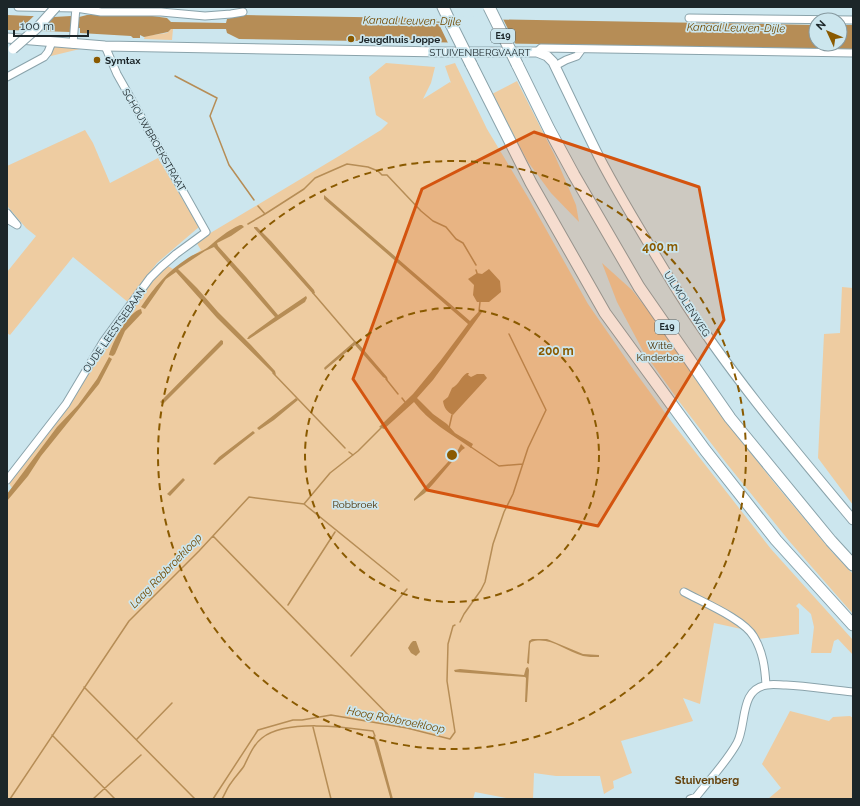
<svg xmlns="http://www.w3.org/2000/svg" width="860" height="806" font-family="Raleway,sans-serif">
  <rect width="100%" height="100%" fill="#cce6ee"/>
  <path fill="#eecca1" d="M171,29H173L172,40L144,39L145,36L167,33Z
    M53,46L84,48L51,56L49,53Z
    M386,63L435,67L431,83L423,99L450,82L451,83L445,66L455,63L487,129L529,199L588,304L633,369L671,421L771,549L853,640V655L838,639L834,641L831,653H811L814,627L811,614L799,603L796,606L799,609V634L758,639L746,630L714,623L700,704L683,698L693,721L621,741L632,773L613,781L614,788L604,794L600,776H556L534,773L533,799H511L475,792L473,799H7V494L12,488L8,482L98,354L124,321L152,281L166,267L168,266L173,269L201,250L196,242L202,238L339,156L381,130L388,123L376,115L369,77Z
    M517,81L555,156L576,205L579,222L551,193L528,162L492,94Z
    M85,130L93,143L110,183L158,158L199,227L157,263L129,300L130,302L129,303L73,257L10,335L7,333V272L36,236L26,228L8,207L7,166Z
    M602,263L632,290L653,317L714,406L776,485L832,552L853,574V614L790,542L727,464L681,404L643,351L617,302Z
    M842,287L853,288V505L818,458L824,334L840,333Z
    M790,711L829,721L833,717L850,716L853,718V799H768L781,788L762,764Z"/>
  <path fill="#b68d56" d="M145,14V15L167,18L171,22L226,23L227,19L243,15L816,25V44H840V25H853V49L239,39L227,33L226,29C207,29 189,29 171,29L168,32L144,37L140,35V38H133L131,36L80,33V28H71L70,32L7,30V15L54,17L71,16V19L72,21H78L79,17L87,15Z
    M324,195L470,321L480,310L483,311L433,380L417,398L433,414L447,424L455,433L473,444L471,448C451,434 428,421 414,402L384,429L379,427L413,394L441,360L468,324L324,199Z
    M240,225H242L244,227L231,236L217,243L218,246L246,277L278,315L306,296L307,298L305,302L249,339H247L249,336L275,317L214,247L205,251L178,269L197,288L218,312L251,345L275,371L276,375L273,373L217,318L176,272L166,279L145,309L141,307C155,286 167,272 188,258C194,254 201,252 207,248C218,239 228,230 240,225Z
    M254,227H257L271,241L314,290L315,293L313,294L254,228Z
    M489,269L500,281L501,292L489,302H477L473,295L474,285L468,279L477,273L482,274Z
    M141,309L142,313L125,331L115,354L113,356L109,355C112,343 129,311 141,309Z
    M221,340L223,341V344L163,404L160,402Z
    M355,341L357,342L387,377L388,380L383,377L355,345L325,370L324,368L326,366Z
    M109,357L112,359L99,384L41,456L28,476L7,501V494L57,427L78,405L97,379Z
    M467,373H469L468,375L471,377L477,374H484L487,378L453,415C447,412 444,408 443,401L448,397L452,388C459,385 461,376 467,373Z
    M296,398L298,400L274,420L259,430L257,428Z
    M253,431L255,433L217,463L215,465L213,464L219,457Z
    M461,444L465,448L462,450L434,483L425,493L414,501V499L457,452Z
    M183,478L185,480L170,496L167,494Z
    M532,639H547L583,654L599,655V657C593,657 588,657 583,656C565,651 550,636 531,642L530,644L529,664L527,663L529,641Z
    M413,641H416L420,652L416,656L411,653L408,648L411,643Z
    M528,667L529,670L527,702H525L526,678L525,677L455,672L454,670L460,669L524,675L526,668Z
    M374,735L378,743L393,799H390V797L373,737Z"/>
  <path fill="#cce6ee" d="M36,14L56,15L39,33H16Z
    M435,16L502,17L516,45H449Z"/>
  <g fill="none" stroke-linecap="round" stroke-linejoin="round">
    <path stroke="#b68d56" stroke-width="1.5" d="M175,76L217,98L210,116L229,165L254,200
      M258,206L265,214L304,189L315,178L347,164L368,167L378,171L382,175H387L421,211L433,221L446,227L456,239L463,243L476,265
      M248,224L265,214
      M476,270L477,273
      M313,293L355,342
      M479,311L480,302
      M273,373L345,448
      M386,379L398,394
      M402,398L405,402
      M449,428L452,415
      M471,447L499,466L523,464
      M349,452L353,455
      M304,504L399,581
      M213,536L400,727
      M288,605L335,532
      M460,622L464,614L481,590L485,582L493,544L504,512L513,494L528,448L546,410L509,334
      M351,656L407,589
      M84,687L195,799
      M313,727L331,799
      M52,735L115,799
      M137,739L172,703
      M10,799L129,621L199,551L249,497L304,504L330,473L358,451L381,428
      M93,799L141,755
      M213,799L258,730L293,720H302L331,715L407,728L450,739L455,732L447,681L448,644L453,626L455,625
      M222,799C225,794 227,788 231,783C235,777 240,772 244,766C249,756 253,745 262,738C286,719 345,727 373,731L375,736"/>
    <defs>
      <path id="minor" d="M18,7L76,8L101,12H161L205,16L231,14L243,12
        M689,18L853,20
        M73,44L76,7
        M537,52L541,48L853,53
        M555,66L566,60L577,56L582,49
        M7,77L44,57L48,52L52,42
        M7,213L17,225L7,219
        M7,480L66,404L103,342L150,278L161,267L176,254L206,232L117,74L105,46
        M684,592C702,602 744,619 754,637C763,652 765,668 766,685
        M690,799L696,797L700,792C712,777 727,761 737,743C747,725 739,689 767,685C773,684 780,685 786,685C808,686 831,690 853,692"/>
      <path id="major" d="M7,38L105,46L443,52H537L547,56L553,62C568,93 583,125 599,157C623,203 651,248 678,292C729,373 792,447 853,520"/>
      <path id="highway" d="M443,7L451,24
        M471,64L531,183L605,313L705,450L776,540L853,625
        M517,64L549,129L574,175L639,287L730,418L831,541L853,565"/>
    </defs>
    <use href="#minor" stroke="#8aa3ab" stroke-width="9"/>
    <use href="#major" stroke="#8aa3ab" stroke-width="11"/>
    <use href="#highway" stroke="#8aa3ab" stroke-width="13"/>
    <use href="#minor" stroke="#fff" stroke-width="7"/>
    <use href="#major" stroke="#fff" stroke-width="9"/>
    <use href="#highway" stroke="#fff" stroke-width="11"/>
    <defs>
      <path id="major-bridge" d="M13,49L37,28L56,7"/>
      <path id="highway-bridge" d="M489,7L517,64
        M451,24L471,64"/>
    </defs>
    <use href="#major-bridge" stroke="#8aa3ab" stroke-width="11" stroke-linecap="butt"/>
    <use href="#highway-bridge" stroke="#8aa3ab" stroke-width="13" stroke-linecap="butt"/>
    <use href="#major-bridge" stroke="#fff" stroke-width="9"/>
    <use href="#highway-bridge" stroke="#fff" stroke-width="11"/>
  </g>
  <path fill="#d4540f" fill-opacity="0.2" stroke="#d4540f" stroke-width="3" stroke-linejoin="round" d="M534,132L699,187L724,320L598,526L427,490L353,379L422,189Z"/>
  <g fill="none" stroke="#8a5a00" stroke-width="2" stroke-dasharray="7 5">
    <circle cx="452" cy="455" r="147"/>
    <circle cx="452" cy="455" r="294"/>
  </g>
  <g fill="#8a5a00" stroke="#cce6ee" stroke-width="1.5">
    <circle cx="351" cy="39" r="4"/>
    <circle cx="97" cy="60" r="4"/>
  </g>
  <g text-anchor="middle" dominant-baseline="central" stroke-width="3.5" stroke-linejoin="round" paint-order="stroke">
    <g fill="#cce6ee" stroke="#516064" stroke-width="1">
      <rect x="491" y="29" width="24" height="14" rx="3"/>
      <rect x="655" y="320" width="24" height="14" rx="3"/>
    </g>
    <g font-size="9" font-weight="bold" fill="#1c2629">
      <text x="503" y="36">E19</text>
      <text x="667" y="327">E19</text>
    </g>
    <g font-size="10" font-weight="bold" fill="#1c2629" stroke="#cce6ee" text-anchor="start">
      <text x="359" y="39">Jeugdhuis Joppe</text>
      <text x="105" y="60">Symtax</text>
    </g>
    <g font-size="10" fill="#1c2629" stroke="#cce6ee">
      <text x="480" y="52">STUIVENBERGVAART</text>
      <text transform="translate(154 140) rotate(60)">SCHOUWBROEKSTRAAT</text>
      <text transform="translate(687 304) rotate(57)">UILMOLENWEG</text>
      <text transform="translate(114 330) rotate(-55)">OUDE LEESTSEBAAN</text>
    </g>
    <g font-size="10" fill="#492e00" stroke="#cce6ee">
      <text x="660" y="345">Witte<tspan x="660" dy="12">Kinderbos</tspan></text>
      <text x="355" y="504">Robbroek</text>
    </g>
    <g font-size="11" font-style="italic" fill="#714900" stroke="#cce6ee">
      <text transform="translate(412 21) rotate(1)">Kanaal Leuven-Dijle</text>
      <text transform="translate(736 28) rotate(1)">Kanaal Leuven-Dijle</text>
      <text transform="translate(166 571) rotate(-46)">Laag Robbroekloop</text>
      <text transform="translate(396 720) rotate(11)">Hoog Robbroekloop</text>
    </g>
    <g font-size="11" font-weight="bold" fill="#66440f" stroke="#cce6ee">
      <text x="707" y="780">Stuivenberg</text>
    </g>
  </g>
  <circle cx="452" cy="455" r="6" fill="#8a5a00" stroke="#cce6ee" stroke-width="2"/>
  <g font-size="12" text-anchor="middle" font-weight="bold" fill="#8a5a00" stroke="#cce6ee" stroke-width="3.5" stroke-linejoin="round" paint-order="stroke">
    <text x="660" y="251">400 m</text>
    <text x="556" y="355">200 m</text>
  </g>
  <rect width="860" height="806" fill="none" stroke="#1c2629" stroke-width="16"/>
  <g transform="translate(828 32) rotate(314)"><circle r="19" fill="#cce6ee" stroke="#86999f"/>
  <path d="M0-3L7 15L0 10L-7 15Z" fill="#8a5a00"/>
  <text y="-6" font-size="11" font-weight="bold" text-anchor="middle" fill="#1c2629">N</text>
  </g>
  <path d="M14 30v6h74v-6" fill="none" stroke="#1c2629" stroke-width="2"/>
  <text x="20" y="30" font-size="12" fill="#1c2629" stroke="#cce6ee" stroke-width="3" paint-order="stroke">100 m</text>
</svg>
